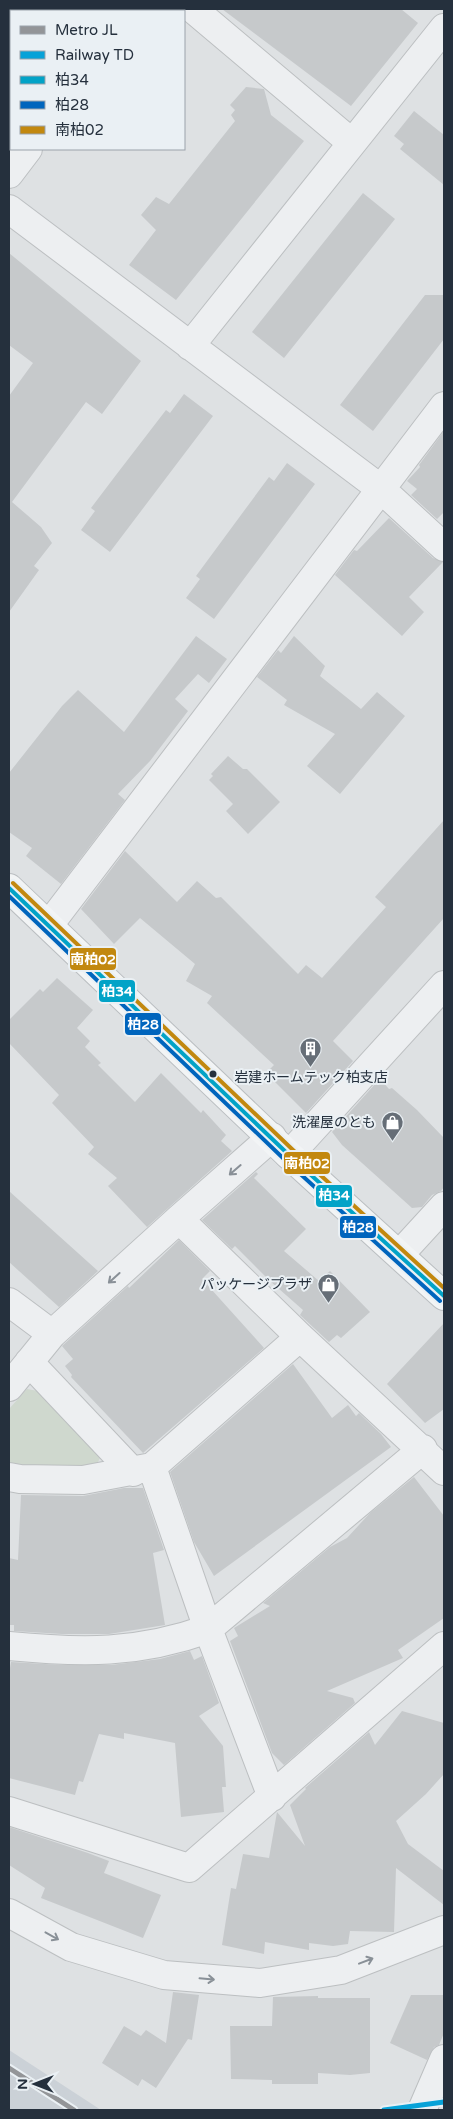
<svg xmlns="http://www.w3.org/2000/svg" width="453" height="2119" font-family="'Varela Round','Noto Sans JP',sans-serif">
  <rect width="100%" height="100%" fill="#dee1e3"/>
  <path fill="#cbd1d7" d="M9,2050L101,2110H9Z"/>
  <path fill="#cfd8ce" d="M27,1389L43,1392L101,1456L95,1468L9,1467V1409Z"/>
  <path fill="#c6c9cb" d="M222,9H401L418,23L351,106Z
    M246,87L264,89L271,115L304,141L176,300L129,265L156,230L141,215L156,197L169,204L235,121L231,115L235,110L230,105Z
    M414,111L444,135V185L400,149L404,144L394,136Z
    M363,193L395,219L284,358L252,332Z
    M9,253L141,361L102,414L86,402L12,502L41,527L52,543L34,566L39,570L9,612V396L33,363L9,345Z
    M425,295H444V339L373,431L340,405Z
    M184,394L213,416L110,552L81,530L95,511L91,508L116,475L166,410L170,413Z
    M444,431V512L437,519L411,495L417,489L407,481L420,467L419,465Z
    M287,463L315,484L214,619L186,598L200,579L196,576L269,477L274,481Z
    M389,518L433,558L443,562L409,597L424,612L402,636L335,575L354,550L357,551Z
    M196,636L227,659L209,683L198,674L175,699L188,711L150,761L118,794L125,800L61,884L26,856L32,848L9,832V773L62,706L78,690L124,732Z
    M294,636L325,666L320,676L361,709L377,692L405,716L340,794L307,766L335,734L284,705L287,700L257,677L278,650L281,653Z
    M228,756L243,769H247L280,802L248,834L226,811L233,804L209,780L213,776L211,774Z
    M444,820V918L333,1041L353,1061L306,1113L266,1073L274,1065L207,1003L212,996L186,981L195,964L140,918L114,944L81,909L125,851L177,902L197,881L216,898L221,897L298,974L306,965L322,978L386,907L375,897Z
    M57,978L93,1010L77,1028L90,1041L85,1047L101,1063L98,1065L135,1102L161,1073L201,1113L203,1110L226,1135L221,1141L232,1151L147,1227L108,1186L117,1178L88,1154L94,1147L52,1103L59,1095L9,1043V1020L40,989L43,992Z
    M382,1081L389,1089L392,1088L417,1110L444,1138V1187L441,1191L432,1195L422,1207L412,1208L342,1145L332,1132L376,1083L378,1085Z
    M256,1172L258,1174L254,1178L306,1229L284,1251L319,1281L330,1271L370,1312L341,1338L337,1335L329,1342L300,1315L303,1310L270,1281L235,1246L232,1249L202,1220Z
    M9,1191L98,1271L59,1307L9,1262Z
    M179,1240L210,1271L202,1279L264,1348L143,1453L71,1377L72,1375L65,1366L73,1359L62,1346L128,1286L129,1288Z
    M444,1323V1409L425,1423L387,1384Z
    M293,1364L332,1418L348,1405L356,1416L359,1413L381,1434L391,1447L214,1576L194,1542L170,1472Z
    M414,1477L444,1516V1618L398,1650L403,1658L327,1691L353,1698L355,1703L284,1765L272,1753L230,1641L238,1636L234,1628L270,1606L263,1603L330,1547L347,1538L370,1513Z
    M124,1488H143L164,1550L153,1553L165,1625L109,1634H62L14,1631V1625H9V1558L18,1560L21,1495L83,1496Z
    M190,1651L194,1660L202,1656L219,1703L199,1716L223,1746L226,1787H222L224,1812L181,1817L175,1743L124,1733V1739L99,1734L83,1782L79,1781L75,1795L9,1778V1674L11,1662L61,1665H111L160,1659Z
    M402,1711L444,1723V1774L426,1794L396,1821L408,1844L444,1871V1905L396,1868L394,1932L350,1931L348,1944L333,1946L309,1943V1950L265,1942L264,1954L222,1945L231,1888L236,1889L243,1854L269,1858L277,1812L305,1846L290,1805L306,1789L305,1788L369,1732L375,1745Z
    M9,1827L88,1853L109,1861L104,1873L161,1895L143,1938L41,1898L45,1888L9,1865Z
    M173,1992L199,1995L192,2040L188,2039L156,2088L142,2079L138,2086L102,2063L124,2026L141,2036L146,2030L166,2043Z
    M411,1995H444V2033L439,2045L434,2047L427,2060L390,2043Z
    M318,1996V1998H370V2073L350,2075L318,2073V2084H272V2080L231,2079L230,2026H272L273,1997Z"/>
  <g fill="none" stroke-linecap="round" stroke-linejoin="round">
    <defs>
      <path id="minor" d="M193,9L352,143
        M9,209L381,489L444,547
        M190,346L444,28
        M49,925L444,406
        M289,1155L444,985
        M179,1219L300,1337L444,1471
        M400,1254L444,1206
        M9,1302L52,1334
        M29,1362L133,1472
        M9,1387L52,1334L179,1219L272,1137
        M152,1467L208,1629L272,1797
        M9,1477L20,1479L83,1480L152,1467L300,1337
        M9,1646C82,1653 138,1654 208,1629L423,1449
        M9,1811L189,1868L444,1646
        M9,1913L71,1947L164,1975L260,1983L341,1970L444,1930
        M422,2110L444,2059"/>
      <path id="tertiary" d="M133,11L135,9
        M9,174L28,149"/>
      <path id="primary" d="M9,888L289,1155L444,1296"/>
    </defs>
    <use href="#minor" stroke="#bcbfc1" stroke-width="30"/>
    <use href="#tertiary" stroke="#bcbfc1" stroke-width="30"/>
    <use href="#primary" stroke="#babec1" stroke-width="30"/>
    <use href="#minor" stroke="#edeff1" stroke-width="28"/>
    <use href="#tertiary" stroke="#edeff1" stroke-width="28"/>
    <use href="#primary" stroke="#f2f4f5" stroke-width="28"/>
    <defs>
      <path id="bus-1" d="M9,888L289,1155L444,1296"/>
      <path id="bus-2" d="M9,896L285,1160L440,1301"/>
      <path id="bus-3" d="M13,883L293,1150L444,1288"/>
    </defs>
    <use href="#bus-1" stroke="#eaf0f4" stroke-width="8"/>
    <use href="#bus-2" stroke="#eaf0f4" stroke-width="8"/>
    <use href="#bus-3" stroke="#eaf0f4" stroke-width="8"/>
    <use href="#bus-1" stroke="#02a3c7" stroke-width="4"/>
    <use href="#bus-2" stroke="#0065bd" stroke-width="4"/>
    <use href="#bus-3" stroke="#c2880f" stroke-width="4"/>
    <defs>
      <path id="rail-1" d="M384,2110L444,2102"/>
    </defs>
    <use href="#rail-1" stroke="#eaf0f4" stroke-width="9"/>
    <use href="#rail-1" stroke="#07a2d8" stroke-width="5"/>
    <defs>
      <path id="metro-1" d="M9,2068L74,2110"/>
    </defs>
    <use href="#metro-1" stroke="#eaf0f4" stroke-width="9"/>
    <use href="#metro-1" stroke="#939598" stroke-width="5"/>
  </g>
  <defs><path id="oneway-shaft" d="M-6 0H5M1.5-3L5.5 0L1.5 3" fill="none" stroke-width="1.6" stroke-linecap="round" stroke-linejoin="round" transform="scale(1.25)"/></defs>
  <g stroke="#899097">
    <use href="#oneway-shaft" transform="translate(235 1170) rotate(139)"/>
    <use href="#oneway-shaft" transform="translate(114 1278) rotate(138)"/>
    <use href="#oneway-shaft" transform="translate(52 1936) rotate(29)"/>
    <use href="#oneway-shaft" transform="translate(366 1961) rotate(-21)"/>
    <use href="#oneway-shaft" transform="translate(207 1979) rotate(5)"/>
  </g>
  <defs>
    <symbol id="building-pin" viewBox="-11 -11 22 30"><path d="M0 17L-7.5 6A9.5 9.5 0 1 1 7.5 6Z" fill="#666e77" stroke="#eaf0f4"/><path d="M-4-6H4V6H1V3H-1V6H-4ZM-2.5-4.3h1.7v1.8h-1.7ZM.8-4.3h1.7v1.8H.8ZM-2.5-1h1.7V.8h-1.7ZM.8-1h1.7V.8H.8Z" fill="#fff"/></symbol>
    <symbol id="shop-pin" viewBox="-11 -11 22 30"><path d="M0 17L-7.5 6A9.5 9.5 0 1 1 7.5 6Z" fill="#666e77" stroke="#eaf0f4"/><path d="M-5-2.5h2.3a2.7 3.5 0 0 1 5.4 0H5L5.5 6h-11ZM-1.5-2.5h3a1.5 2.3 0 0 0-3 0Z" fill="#fff"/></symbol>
  </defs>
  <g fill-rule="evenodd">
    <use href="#building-pin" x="298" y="1036" width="25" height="34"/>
    <use href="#shop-pin" x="380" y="1110" width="25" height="34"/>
    <use href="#shop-pin" x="316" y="1272" width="25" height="34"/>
  </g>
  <circle fill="#25303d" stroke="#eaf0f4" stroke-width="2" cx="213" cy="1074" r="4.5"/>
  <g text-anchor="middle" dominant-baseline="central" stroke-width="4" stroke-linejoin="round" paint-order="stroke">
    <g font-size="14" fill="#25303d" stroke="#eaf0f4" text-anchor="end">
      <text x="311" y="1077" text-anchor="middle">岩建ホームテック柏支店</text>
      <text x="376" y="1122">洗濯屋のとも</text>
      <text x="312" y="1284">パッケージプラザ</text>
    </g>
  </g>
  <g stroke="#eaf0f4" stroke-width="2">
    <rect x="69" y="947" width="48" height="24" rx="5" fill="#c2880f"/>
    <rect x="98" y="979" width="38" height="24" rx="5" fill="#02a3c7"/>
    <rect x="124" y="1012" width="38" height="24" rx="5" fill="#0065bd"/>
    <rect x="283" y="1151" width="48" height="24" rx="5" fill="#c2880f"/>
    <rect x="315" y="1184" width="38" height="24" rx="5" fill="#02a3c7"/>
    <rect x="339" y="1215" width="38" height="24" rx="5" fill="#0065bd"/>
  </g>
  <g font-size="14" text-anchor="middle" font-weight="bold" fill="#fff">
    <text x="93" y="964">南柏02</text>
    <text x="117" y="996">柏34</text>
    <text x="143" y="1029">柏28</text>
    <text x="307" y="1168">南柏02</text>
    <text x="334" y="1200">柏34</text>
    <text x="358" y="1232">柏28</text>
  </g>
  <rect width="453" height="2119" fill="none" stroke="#25303d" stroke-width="20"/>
  <rect x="10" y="10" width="175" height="140" fill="#eaf0f4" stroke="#9ba3ab"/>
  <rect x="20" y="26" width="25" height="8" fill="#939598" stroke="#9ba3ab"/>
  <text x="55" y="35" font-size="15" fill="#25303d">Metro JL</text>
  <rect x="20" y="51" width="25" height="8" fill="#07a2d8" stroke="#9ba3ab"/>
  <text x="55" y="60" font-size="15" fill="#25303d">Railway TD</text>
  <rect x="20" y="76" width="25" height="8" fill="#02a3c7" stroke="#9ba3ab"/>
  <text x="55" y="85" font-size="15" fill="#25303d">柏34</text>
  <rect x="20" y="101" width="25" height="8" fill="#0065bd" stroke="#9ba3ab"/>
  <text x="55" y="110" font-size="15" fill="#25303d">柏28</text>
  <rect x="20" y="126" width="25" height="8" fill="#c2880f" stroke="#9ba3ab"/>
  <text x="55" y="135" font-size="15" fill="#25303d">南柏02</text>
  <g transform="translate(35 2084) rotate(270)" stroke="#eaf0f4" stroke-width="4" paint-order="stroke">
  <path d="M0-4L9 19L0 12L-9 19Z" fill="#25303d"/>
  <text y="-8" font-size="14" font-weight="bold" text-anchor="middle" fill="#25303d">N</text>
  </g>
</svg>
